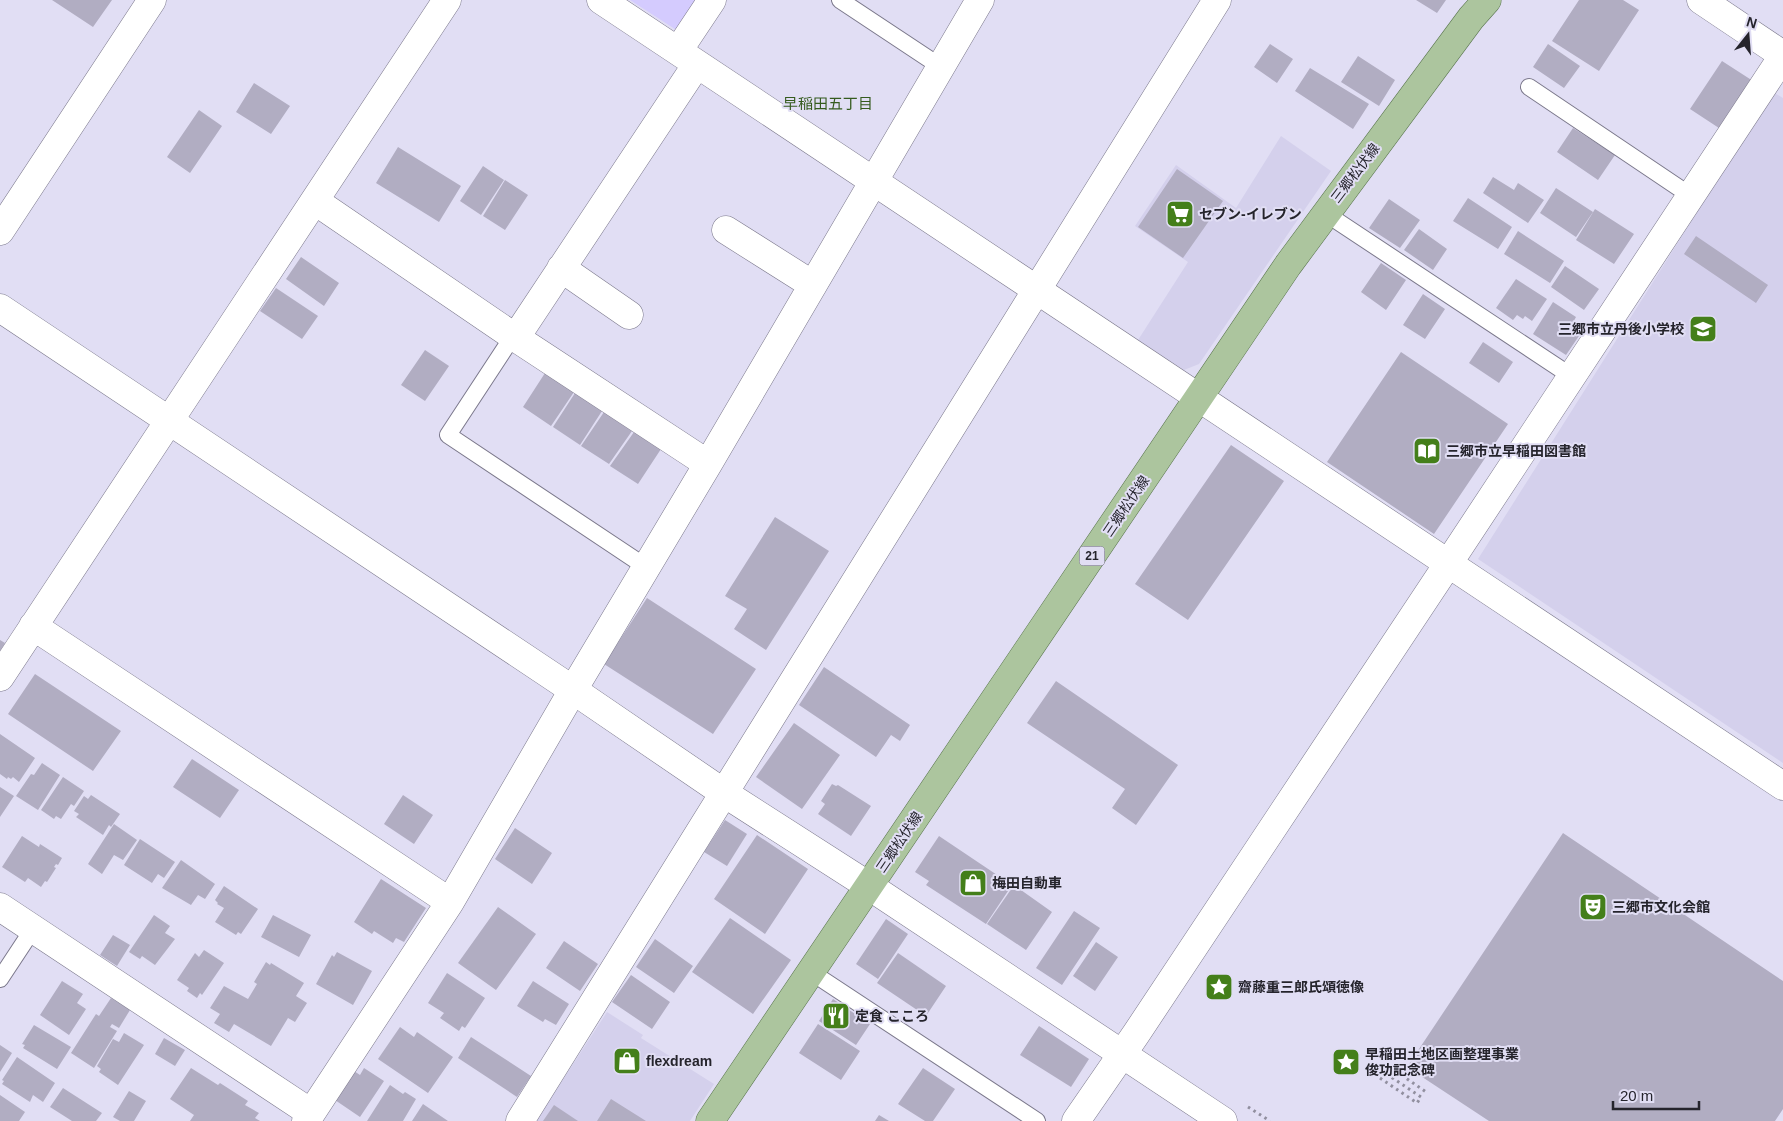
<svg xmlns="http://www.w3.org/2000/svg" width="1783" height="1121" font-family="Arial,'Noto Sans JP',sans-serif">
  <rect width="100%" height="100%" fill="#e1def4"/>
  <path fill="#d4d0ec" d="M1773,92L1783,98V763L1478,559Z
    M1281,136L1331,171L1199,364L1184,370L1138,340L1188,262L1135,226L1176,165L1236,208Z
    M607,1012L643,1035L641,1038L714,1084L690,1121H536Z"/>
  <path fill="#d4cbfe" d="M630,0H698L678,31Z"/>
  <path fill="#b1adc2" d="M52,0H112L93,27Z
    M1416,0H1446L1437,13Z
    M1579,0H1623L1639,10L1599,71L1552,41Z
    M1270,44L1293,59L1277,83L1254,67Z
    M1548,44L1580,66L1564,88L1533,67Z
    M1358,56L1395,80L1379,106L1341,82Z
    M1722,61L1753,81L1722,130L1690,109Z
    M1310,68L1369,104L1353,129L1295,91Z
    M254,83L290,106L271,134L236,112Z
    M199,110L222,126L190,173L167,157Z
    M1573,128L1615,155L1598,180L1557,152Z
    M398,147L461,186L439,222L376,183Z
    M483,166L504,180L481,215L460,201Z
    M1177,169L1223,201L1183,258L1138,227Z
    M1493,177L1514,190L1518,183L1544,200L1528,223L1483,193Z
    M505,180L528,195L505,230L483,216Z
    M1556,188L1593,212L1576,237L1540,213Z
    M1468,198L1512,227L1498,249L1453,221Z
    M1389,199L1420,220L1400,248L1369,228Z
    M1595,209L1634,234L1614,264L1576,240Z
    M1419,229L1447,249L1433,270L1404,250Z
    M1518,231L1564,261L1550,283L1504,254Z
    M1696,236L1768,285L1756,303L1684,254Z
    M301,257L339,283L324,306L286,279Z
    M1381,263L1406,280L1386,310L1361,292Z
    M1565,266L1599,289L1584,310L1551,287Z
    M1516,279L1547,299L1532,321L1525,316L1523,319L1517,315L1513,320L1496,308Z
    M276,288L318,316L302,339L260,311Z
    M1423,294L1445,309L1425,339L1403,325Z
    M1553,302L1576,317L1571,326L1581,333L1566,355L1533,334Z
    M1483,342L1513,362L1499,383L1469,363Z
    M425,350L449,366L425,401L401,385Z
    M1401,352L1508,424L1434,534L1327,462Z
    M545,373L574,392L551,426L523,407Z
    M575,393L602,411L580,445L553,427Z
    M604,412L632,431L609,464L581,446Z
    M634,432L661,449L638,484L610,466Z
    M1231,445L1284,481L1188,620L1135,584Z
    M775,517L829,551L766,650L734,629L747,609L725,596Z
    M647,598L756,669L713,734L604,664Z
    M0,640L5,643L0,651Z
    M824,667L910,725L900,741L891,735L876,757L799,705Z
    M35,674L121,731L93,771L8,714Z
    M1056,681L1178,765L1136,825L1112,808L1125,789L1027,723Z
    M794,723L840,755L802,809L756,777Z
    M0,734L35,758L19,782L13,777L11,779L8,777L7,779L0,774Z
    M192,759L239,790L220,818L173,787Z
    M42,763L60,775L38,810L16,796L31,774L34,775Z
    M63,777L84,791L74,806L71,804L61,819L56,816L54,819L41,810Z
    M832,784L836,786L838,785L871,806L851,836L818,814L825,804L821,801Z
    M0,787L14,796L0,817Z
    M91,795L120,814L111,827L109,825L103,835L76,817L79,814L74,811L84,796L88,799Z
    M403,795L433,815L414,844L384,824Z
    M725,820L747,834L727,866L704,852Z
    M114,824L137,840L123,860L114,855L102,874L88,864Z
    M515,828L552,853L532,884L495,859Z
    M1563,833L1783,981V1109L1775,1121H1489L1407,1067Z
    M757,835L808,869L765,934L714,899Z
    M22,836L39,847L40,844L62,858L58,865L56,864L54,867L56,868L47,882L45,881L41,887L28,878L25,882L2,867Z
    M939,836L1012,885L986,924L926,885L929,881L915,872Z
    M140,839L175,862L164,878L158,874L152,883L124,865Z
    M181,860L215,884L205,899L198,895L191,905L162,888Z
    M381,879L426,908L404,942L396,938L393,943L374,931L372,934L354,922Z
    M1014,885L1052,912L1026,950L987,924Z
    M224,886L258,909L241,934L238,932L236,935L215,922L224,908L217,904L218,903L215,900Z
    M498,907L536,934L496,990L458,963Z
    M1074,911L1100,928L1062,985L1036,968Z
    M154,915L170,926L165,933L175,939L155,965L142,956L140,959L129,952Z
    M273,915L311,935L299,957L261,937Z
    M730,918L791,960L753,1014L692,972Z
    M886,919L908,934L878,979L856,964Z
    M113,935L130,945L117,966L100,955Z
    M655,939L693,966L674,993L636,967Z
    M564,941L598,964L580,991L546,968Z
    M1096,942L1118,957L1095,991L1073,976Z
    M204,950L224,963L202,995L200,993L197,998L187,991L189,988L177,980L195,953L199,957Z
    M337,952L372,971L353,1005L316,984L332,955L334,957Z
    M898,953L946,986L926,1016L877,983Z
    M266,962L270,965L271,963L304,983L296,996L307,1003L295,1022L288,1018L271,1046L234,1024L229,1032L214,1023L220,1014L210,1008L224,986L248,999L257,984L254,982Z
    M447,973L485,998L465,1028L462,1026L459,1031L440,1018L444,1013L428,1003Z
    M631,975L670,1002L652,1029L612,1002Z
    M62,981L83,994L77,1003L86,1009L69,1035L40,1015Z
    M533,981L569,1004L556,1025L545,1019L543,1022L517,1006Z
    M111,998L130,1010L119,1028L112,1024L110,1027L117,1031L94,1068L71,1053L96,1014L99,1016Z
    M833,999L870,1024L856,1045L819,1021Z
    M818,1024L860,1051L841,1080L799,1053Z
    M34,1025L71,1047L57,1069L23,1048L25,1045L22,1044Z
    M1039,1026L1089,1059L1071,1087L1020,1055Z
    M400,1027L414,1037L417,1032L453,1057L428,1093L378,1059Z
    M124,1033L144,1045L118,1085L99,1072L101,1069L97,1066L113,1039L119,1042Z
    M471,1037L531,1076L517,1097L458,1058Z
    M164,1038L185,1050L175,1066L155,1054Z
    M0,1045L12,1053L0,1072Z
    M17,1057L55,1083L43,1102L33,1095L30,1102L2,1084L4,1081L2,1080Z
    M191,1068L218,1085L220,1083L248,1101L245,1105L259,1113L255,1118L260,1121H190L194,1115L170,1099Z
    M364,1068L384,1081L360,1117L335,1100L354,1071L360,1075Z
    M923,1068L955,1089L933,1121H925L898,1104Z
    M390,1085L403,1094L405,1092L416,1099L403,1121H367Z
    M63,1088L102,1113L96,1121H72L50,1107Z
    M129,1091L146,1101L134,1121H120L113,1117Z
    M0,1095L25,1112L19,1121H0Z
    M611,1099L646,1121H597Z
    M423,1104L448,1121H412Z
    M554,1105L578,1121H543Z
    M879,1115L889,1121H875Z"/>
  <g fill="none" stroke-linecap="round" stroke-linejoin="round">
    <defs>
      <path id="lane" d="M840,0L941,67
        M1529,87L1691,196
        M1325,213L1571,376
        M513,336L448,435L646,567
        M811,972L1037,1121
        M0,979L33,929"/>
      <path id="street" d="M601,0L1783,786
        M678,51L712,0
        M315,201L513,336L708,464
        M726,230L813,285
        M561,268L629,315
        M516,337L697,64
        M33,626L450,902
        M0,677L447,0
        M0,907L311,1113
        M306,1121L450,902L573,690L708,464L980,0
        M520,1121L1217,0
        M1076,1121L1136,1034L1448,564L1783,56"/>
      <path id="secondary" d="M1701,0L1783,55
        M0,231L152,0
        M0,308L573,690L724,793L869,886L1223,1121"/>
      <path id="primary" d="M710,1121L1288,265L1471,18L1487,0"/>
    </defs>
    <use href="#lane" stroke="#7b788b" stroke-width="18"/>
    <use href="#street" stroke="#7b788b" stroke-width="29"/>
    <use href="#secondary" stroke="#7b788b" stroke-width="29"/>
    <use href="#primary" stroke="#58744c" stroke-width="29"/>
    <path stroke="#918f9f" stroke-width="3" stroke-dasharray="2.5 4" stroke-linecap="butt" d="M1380,1078L1417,1103L1421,1097L1385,1073L1390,1067L1426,1092
      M1248,1107L1270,1121"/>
    <use href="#lane" stroke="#fff" stroke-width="16"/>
    <use href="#street" stroke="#fff" stroke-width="28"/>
    <use href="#secondary" stroke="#fff" stroke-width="28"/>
    <use href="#primary" stroke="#acc59e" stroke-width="28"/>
  </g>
  <defs>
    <symbol id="supermarket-square" viewBox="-11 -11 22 22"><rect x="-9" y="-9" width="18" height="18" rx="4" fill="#447f1a" stroke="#e1def4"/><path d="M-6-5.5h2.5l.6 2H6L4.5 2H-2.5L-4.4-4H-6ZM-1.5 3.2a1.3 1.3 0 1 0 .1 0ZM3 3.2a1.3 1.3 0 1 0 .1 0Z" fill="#fff"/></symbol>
    <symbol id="school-square" viewBox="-11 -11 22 22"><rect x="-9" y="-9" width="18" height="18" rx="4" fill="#447f1a" stroke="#e1def4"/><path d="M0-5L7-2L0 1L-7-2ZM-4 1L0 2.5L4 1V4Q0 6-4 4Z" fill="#fff"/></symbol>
    <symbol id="library-square" viewBox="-11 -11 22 22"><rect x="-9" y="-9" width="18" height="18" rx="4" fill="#447f1a" stroke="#e1def4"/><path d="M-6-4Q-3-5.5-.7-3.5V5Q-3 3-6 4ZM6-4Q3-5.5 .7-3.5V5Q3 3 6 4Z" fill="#fff"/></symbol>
    <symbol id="shop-square" viewBox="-11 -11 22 22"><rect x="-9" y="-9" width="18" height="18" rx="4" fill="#447f1a" stroke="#e1def4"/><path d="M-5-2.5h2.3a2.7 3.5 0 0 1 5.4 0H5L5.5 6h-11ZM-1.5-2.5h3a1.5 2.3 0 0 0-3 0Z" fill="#fff"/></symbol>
    <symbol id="theatre-square" viewBox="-11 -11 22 22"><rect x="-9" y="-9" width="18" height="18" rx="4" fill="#447f1a" stroke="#e1def4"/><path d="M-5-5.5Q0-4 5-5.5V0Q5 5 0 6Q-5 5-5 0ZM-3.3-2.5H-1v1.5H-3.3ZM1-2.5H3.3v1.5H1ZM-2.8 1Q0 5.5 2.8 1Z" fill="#fff"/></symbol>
    <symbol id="sight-square" viewBox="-11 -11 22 22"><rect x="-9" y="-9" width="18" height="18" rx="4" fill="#447f1a" stroke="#e1def4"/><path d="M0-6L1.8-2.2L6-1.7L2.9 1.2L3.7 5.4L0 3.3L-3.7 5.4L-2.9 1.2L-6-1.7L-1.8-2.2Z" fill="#fff"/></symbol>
    <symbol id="restaurant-square" viewBox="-11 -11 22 22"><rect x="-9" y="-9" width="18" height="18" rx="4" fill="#447f1a" stroke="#e1def4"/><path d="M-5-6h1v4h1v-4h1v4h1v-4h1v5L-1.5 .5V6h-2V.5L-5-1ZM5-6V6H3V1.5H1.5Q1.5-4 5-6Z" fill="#fff"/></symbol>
  </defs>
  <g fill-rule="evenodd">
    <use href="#supermarket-square" x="1164" y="198" width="32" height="32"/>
    <use href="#school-square" x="1687" y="313" width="32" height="32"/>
    <use href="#library-square" x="1411" y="435" width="32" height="32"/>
    <use href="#shop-square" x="957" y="867" width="32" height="32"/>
    <use href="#theatre-square" x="1577" y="891" width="32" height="32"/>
    <use href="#sight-square" x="1203" y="971" width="32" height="32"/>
    <use href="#restaurant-square" x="820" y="1000" width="32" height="32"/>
    <use href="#shop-square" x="611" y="1045" width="32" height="32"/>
    <use href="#sight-square" x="1330" y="1046" width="32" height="32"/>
  </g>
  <g text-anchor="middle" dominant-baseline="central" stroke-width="4" stroke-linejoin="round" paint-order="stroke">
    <rect fill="#e1def4" stroke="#5d5c68" stroke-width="1" x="1079.5" y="546.5" width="25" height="19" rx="4"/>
    <g font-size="12" font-weight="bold" fill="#25242c">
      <text x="1092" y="556">21</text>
    </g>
    <g font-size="14" fill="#25242c" stroke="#e1def4">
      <text transform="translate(1355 173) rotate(-53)">三郷松伏線</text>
      <text transform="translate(1126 506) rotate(-56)">三郷松伏線</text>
      <text transform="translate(899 842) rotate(-56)">三郷松伏線</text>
    </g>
    <g font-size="14" font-weight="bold" fill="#25242c" stroke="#e1def4" text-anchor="start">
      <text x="1199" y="214">セブン-イレブン</text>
      <text x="1684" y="329" text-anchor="end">三郷市立丹後小学校</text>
      <text x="1446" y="451">三郷市立早稲田図書館</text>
      <text x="992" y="883">梅田自動車</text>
      <text x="1612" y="907">三郷市文化会館</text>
      <text x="1238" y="987">齋藤重三郎氏頌徳像</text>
      <text x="855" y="1016">定食 こころ</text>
      <text x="1365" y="1054">早稲田土地区画整理事業<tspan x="1365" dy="16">俊功記念碑</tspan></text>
      <text x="646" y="1061">flexdream</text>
    </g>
    <g font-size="15" fill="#355b1e" stroke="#e1def4">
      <text x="828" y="103">早稲田五丁目</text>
    </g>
  </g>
  <g transform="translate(1748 35) rotate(17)" stroke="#e1def4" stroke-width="4" paint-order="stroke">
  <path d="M0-4L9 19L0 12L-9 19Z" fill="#25242c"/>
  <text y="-8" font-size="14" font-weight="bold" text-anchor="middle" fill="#25242c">N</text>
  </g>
  <path d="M1613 1101v8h86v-8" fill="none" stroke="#25242c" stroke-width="2.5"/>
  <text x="1620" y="1101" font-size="15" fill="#25242c" stroke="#e1def4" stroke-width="4" paint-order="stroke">20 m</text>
</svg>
